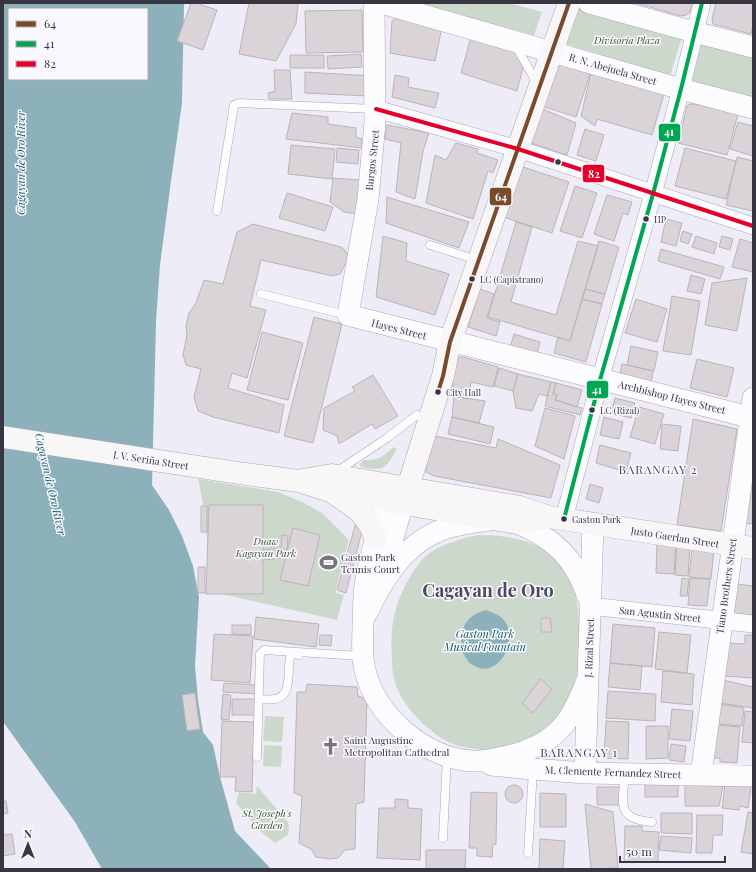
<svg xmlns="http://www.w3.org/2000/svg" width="756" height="872" font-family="'Playfair Display',serif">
  <rect width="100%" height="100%" fill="#eeedf7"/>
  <path fill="#cdd8cc" d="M415,3H509L542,12L534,35Z
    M575,3L683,34L670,76L563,43Z
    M701,40L753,55V101L689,82Z
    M393,447L397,449C386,468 384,472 361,467L360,464L364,460C379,460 382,458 393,447Z
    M198,479L278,492L300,501L322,513L349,540L335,593L344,595L337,620L209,591C208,553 207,515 198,479Z
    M477,535C541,534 577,561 580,627C581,645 581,662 576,679C570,700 555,724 536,737C530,740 521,742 515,744C509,746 502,749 496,750C483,751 460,748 448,742C426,730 403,707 395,683C393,676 392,668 392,660C390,634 392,612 404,588C410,576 419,560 431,552C445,543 461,539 477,535Z
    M265,716L284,717L282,742L263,741Z
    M264,745L282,746L281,767L263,766Z
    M257,786L288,822L289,828L288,835L275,843L258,829L236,803L239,792L256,794Z"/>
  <path fill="#8db1ba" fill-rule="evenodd" d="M3,3H184L182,103L171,181L160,265L156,322L152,485L169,510L182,536L193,566L199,597L195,666L198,700L203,732L213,745L220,777L235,831L271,869H102L75,822L4,723L3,719ZM9,9H147V79H9Z
    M486,610C494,613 502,616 506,623C518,644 496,682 471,664C467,661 463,654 462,649C459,629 466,615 486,610Z"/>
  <path fill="#dad3d7" stroke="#bab4b8" d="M191,3H196L217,10L203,50L177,41Z
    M249,3H298L296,24L276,61L239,54Z
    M636,3H693L690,12L686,15L681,16Z
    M716,3H753V24L751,34L713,24L712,19Z
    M362,10L363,52L306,53L305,11Z
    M398,17L442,27L435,61L390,53L392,21Z
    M471,37L515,51L523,68L517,91L461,73Z
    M361,54L362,67L328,69L327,56Z
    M290,55H324V68H290Z
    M553,62L590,74L576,117L539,105Z
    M592,68L664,94L652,135L597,119L595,126L581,116Z
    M274,70H290L292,99H269L268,93L275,91Z
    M305,72L373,76L367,96L305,93Z
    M395,75L409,78L408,87L439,93L435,108L392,97Z
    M689,104H695L738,114L727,155L678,143L687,106Z
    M538,107L576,123L567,155L531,143Z
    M292,113L328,117V124L356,128V137L362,139V148L286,139Z
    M738,122L753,126V156L730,149Z
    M387,125L429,133L423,151L415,199L396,192L401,143L385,139Z
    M585,129L604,135L596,161L577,155Z
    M456,143L478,149L477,153L498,160L493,173L488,171L473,219L426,203L435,155L446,160Z
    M291,145L335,149L332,179L288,174Z
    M337,148L359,150L358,164L336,162Z
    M685,148L736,161L726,199L675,186Z
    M737,157L753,161V211L726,205Z
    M520,166L569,182L552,233L503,217Z
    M333,178L361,180L357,214L344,212L330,202Z
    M575,186L597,193L582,238L560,231Z
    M287,193L333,207L325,231L279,218Z
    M607,195L632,202L628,215L623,213L614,241L594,234Z
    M387,197L469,222L459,248L386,223Z
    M666,219L682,223L676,246L661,242Z
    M516,222L532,227L511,302L556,315L578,241L598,246L570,341L488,317Z
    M253,224L341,247L345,250L347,254L348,259L340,274L333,276L261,260L250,306L266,310L247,378L232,373L228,388L284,405L279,433L213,417L198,411L194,397L201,369L186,365L183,355L187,335L186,325L189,313L196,303L204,280L223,284L237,232Z
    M683,231L692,234L688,244L680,241Z
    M383,236L407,243L406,261L449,274L435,315L376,297Z
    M696,236L717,243L714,254L692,247Z
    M722,236L733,239L730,250L719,247Z
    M740,239L753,243V272L732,267Z
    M599,241L619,247L605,294L585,289Z
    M661,249L724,267L720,279L658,261Z
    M691,275L705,279L701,294L687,291Z
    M747,278L737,331L705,325L712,283Z
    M480,289L494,294L487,318L500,322L496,336L468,327Z
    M585,289L605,294L602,304L582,299Z
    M672,296L700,301L691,355L663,351Z
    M582,299L602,304L586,362L554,353L558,337L570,341Z
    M636,299L667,309L657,342L625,333Z
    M314,317L342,324L313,443L284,436Z
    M262,332L303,343L288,400L247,390Z
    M514,334L540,342L536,358L509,351Z
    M631,346L658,352L654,371L627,365Z
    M459,357H463L498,367L493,387L471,382L468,399L454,396L452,377Z
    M697,359L734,368L727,397L690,388Z
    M622,364L653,371L651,383L620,374Z
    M499,368L518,374L513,391L494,386Z
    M518,374L551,382L547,396L539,394L532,411L516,408L513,391Z
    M373,375L398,416L375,429L372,424L339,444L337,436L323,430L324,408L355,391L352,387Z
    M551,382L556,383L553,394L557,395L555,400L582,408L580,415L545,406Z
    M556,383L582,390L577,407L555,400L557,395L553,394Z
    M454,396L485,401L479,423L452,417Z
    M615,398L635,403L631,418L611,413Z
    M639,407L664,414L655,444L630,437Z
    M545,408L575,416L564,459L535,446Z
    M452,417L494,427L490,444L448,434Z
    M604,417L623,422L619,439L600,435Z
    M693,419L737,429L721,531L677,525Z
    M662,424L681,426L678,451L660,449Z
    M435,436L496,448L498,439L560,465L551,498L434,476L426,472V465Z
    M600,445L631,453L626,472L596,463Z
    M747,479L753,480V524L742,523Z
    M590,484L603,488L599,503L586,499Z
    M209,505H263V594H206Z
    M201,506H207V532H201Z
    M356,522L362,531L346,593L337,590Z
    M293,528L320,535L308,586L280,580Z
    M282,535L288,536L287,550H281Z
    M657,541L676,542L674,574L656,573Z
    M677,543L690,544L688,576L675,575Z
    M692,547L714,549L711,579L689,577Z
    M281,548V558L265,560L264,550Z
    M198,567H205V593H198Z
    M682,578L689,579L687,596H680Z
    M690,578L710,579L707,606L688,605Z
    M737,584L753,586V617L732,613Z
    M256,617L319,624L316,647L254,639Z
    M541,618H550L552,632H541Z
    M613,624L655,628L652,667L610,663Z
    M232,625H251V635L232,634Z
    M659,632L691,635L687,673L655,669Z
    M214,634L253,636L250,683L211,680Z
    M320,635H332L331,646L319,645Z
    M745,635H753V678L725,676L727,643L745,644Z
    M610,663L642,666L640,690L608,687Z
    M663,671L694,674L692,705L661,702Z
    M541,679L552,689L533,713L522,703Z
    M723,680L753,687V708L720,703Z
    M224,683L257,685V694L223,692Z
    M307,684L357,687L358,696L367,699L364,802L356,804L355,849L345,850L338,858L329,859L316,857L311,849L299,843L302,796L294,793L297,692H306Z
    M608,691L656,694L655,721L606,718Z
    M195,693L200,729L187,731L182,695Z
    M223,694L231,695L229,720L221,719Z
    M232,699H257V715H232Z
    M720,704L744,708L742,726L718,724Z
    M672,709L693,711L690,741L669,739Z
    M745,711L753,712V743L742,742Z
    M222,721L254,722L252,792L235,791L236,777H220Z
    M606,721L629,722L628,759L604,758Z
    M715,725L740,727L737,763L720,762V758H712Z
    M646,726H668V758L646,759Z
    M671,744L686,746L684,762L669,760Z
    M726,777L752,781L748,808L740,806L739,810L722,808Z
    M645,782L678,783V797H645Z
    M685,784L723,786L719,806H685Z
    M505 794a9 9 0 1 1 18 0a9 9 0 1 1-18 0Z
    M597,787H620V805H597Z
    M471,792L497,793L496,844H493L492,857L477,856V848H469Z
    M540,793L566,794V827H540Z
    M395,799L408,800V808L422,809L420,860L377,858L379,808H395Z
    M3,801H6L8,813L3,814Z
    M585,804L613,812L618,868L591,869Z
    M748,812L753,813V854L741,852Z
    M661,813H692V834L661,833Z
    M697,815H723L722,835H713L712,853H696Z
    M625,826H642V831L659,832L658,862H624Z
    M12,834L15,854L3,856V835Z
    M661,836L692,838L691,853L659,850Z
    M540,839L565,841L563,869H539Z
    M426,850H466L465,869H426Z"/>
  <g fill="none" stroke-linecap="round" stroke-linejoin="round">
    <defs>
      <path id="service" d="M515,45L537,83
        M217,211L234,105L239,103L375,109
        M430,245L477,260
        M261,294L347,315
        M336,472L387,438L417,415
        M259,699C264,699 270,700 275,699C293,696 287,669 290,657L293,654L299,655
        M257,757L260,654L264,650L362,656
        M625,773C623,803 615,819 652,822
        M443,838L447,757
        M528,853L533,770"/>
      <path id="minor" d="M376,109L518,149L753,226
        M564,519L600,380L653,194L681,89L702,3
        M590,606L753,624"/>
      <path id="tertiary" d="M374,3L375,122L368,199L348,315L753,418
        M381,3L681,89L753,108
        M589,3L694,32L753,47
        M387,501C379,528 369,557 365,586C363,599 364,612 363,625C363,640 361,656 365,670C376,717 425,758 472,761C483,762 497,758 508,756C526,752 542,746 556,733C572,719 580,697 588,678
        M517,523C554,538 576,559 588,598
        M382,576L403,503
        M367,613C384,577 406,541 447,528C460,524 475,522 489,520
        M491,765L533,769L585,773L753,776
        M585,773L593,524
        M701,775L753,398"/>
      <path id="secondary" d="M3,437L245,474L299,481L330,491L517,523L549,517
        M302,480L332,475L520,507L549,517L753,548
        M335,494C356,508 367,514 376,539
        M403,503L443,376L450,342L569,3"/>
    </defs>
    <use href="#service" stroke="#a8a7b0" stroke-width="9"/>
    <use href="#minor" stroke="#a8a7b0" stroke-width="18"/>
    <use href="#tertiary" stroke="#a8a7b0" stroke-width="22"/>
    <use href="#secondary" stroke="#a8a7b0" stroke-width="23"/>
    <use href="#service" stroke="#fcfcfe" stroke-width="8"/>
    <use href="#minor" stroke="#fcfcfe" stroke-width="17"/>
    <use href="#tertiary" stroke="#fcfcfe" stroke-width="21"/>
    <use href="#secondary" stroke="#f8f6f6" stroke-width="22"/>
    <defs>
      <path id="bus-1" d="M438,392L443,376L450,342L569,3"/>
      <path id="bus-2" d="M564,519L600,380L653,194L681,89L702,3"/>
      <path id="bus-3" d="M376,109L518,149L753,226"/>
    </defs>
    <use href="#bus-1" stroke="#f9f8fe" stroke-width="7"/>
    <use href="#bus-2" stroke="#f9f8fe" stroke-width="7"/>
    <use href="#bus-3" stroke="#f9f8fe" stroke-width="7"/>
    <use href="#bus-1" stroke="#7a4b2a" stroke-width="4"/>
    <use href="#bus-2" stroke="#00a651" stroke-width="4"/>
    <use href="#bus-3" stroke="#e4002b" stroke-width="4"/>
  </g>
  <defs>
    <symbol id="stadium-bare" viewBox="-9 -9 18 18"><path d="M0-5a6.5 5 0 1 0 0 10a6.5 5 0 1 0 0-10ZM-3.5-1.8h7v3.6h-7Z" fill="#767580" stroke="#f9f8fe" stroke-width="2.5" paint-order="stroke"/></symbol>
    <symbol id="church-bare" viewBox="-9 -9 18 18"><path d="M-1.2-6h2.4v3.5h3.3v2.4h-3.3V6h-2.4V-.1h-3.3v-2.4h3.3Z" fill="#767580" stroke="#f9f8fe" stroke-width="2.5" paint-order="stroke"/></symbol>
  </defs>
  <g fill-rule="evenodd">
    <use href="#stadium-bare" x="316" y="550" width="25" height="25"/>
    <use href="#church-bare" x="318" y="734" width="25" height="25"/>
  </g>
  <g fill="#363540" stroke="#f9f8fe" stroke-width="1.5">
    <circle cx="558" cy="162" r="3.5"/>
    <circle cx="646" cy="219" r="3.5"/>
    <circle cx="472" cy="279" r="3.5"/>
    <circle cx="438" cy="392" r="3.5"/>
    <circle cx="592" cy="410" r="3.5"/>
    <circle cx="564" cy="519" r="3.5"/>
  </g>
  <g text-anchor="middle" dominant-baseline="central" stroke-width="3" stroke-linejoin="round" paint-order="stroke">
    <g font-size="9" fill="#363540" stroke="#f9f8fe" text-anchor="start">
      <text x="654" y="219">HP</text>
      <text x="480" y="279">LC (Capistrano)</text>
      <text x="446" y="392">City Hall</text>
      <text x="600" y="410">LC (Rizal)</text>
      <text x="572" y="519">Gaston Park</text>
    </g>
    <g font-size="10" font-style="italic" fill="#355624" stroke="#f9f8fe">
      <text x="627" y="40">Divisoria Plaza</text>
      <text x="266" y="541">Duaw<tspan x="266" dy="12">Kagayan Park</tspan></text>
      <text x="267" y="813">St. Joseph's<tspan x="267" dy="12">Garden</tspan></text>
    </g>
    <g font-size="10" fill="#363540" stroke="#f9f8fe">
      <text transform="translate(613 69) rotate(16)">R. N. Abejuela Street</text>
      <text transform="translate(372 160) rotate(-84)">Burgos Street</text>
      <text transform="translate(399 329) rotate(14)">Hayes Street</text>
      <text transform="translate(672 397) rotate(14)">Archbishop Hayes Street</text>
      <text transform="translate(151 460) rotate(9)">J. V. Seriña Street</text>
      <text transform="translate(675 537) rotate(9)">Justo Gaerlan Street</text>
      <text transform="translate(726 586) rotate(-82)">Tiano Brothers Street</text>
      <text transform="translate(660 614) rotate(6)">San Agustin Street</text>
      <text transform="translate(589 648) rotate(-88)">J. Rizal Street</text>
      <text transform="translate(613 772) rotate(2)">M. Clemente Fernandez Street</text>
    </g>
    <g font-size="10" fill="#363540" stroke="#f9f8fe" text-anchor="start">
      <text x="341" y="557">Gaston Park<tspan x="341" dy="12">Tennis Court</tspan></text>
      <text x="344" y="740">Saint Augustine<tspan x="344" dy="12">Metropolitan Cathedral</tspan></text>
    </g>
    <g font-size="11" font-style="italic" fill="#115a65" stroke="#f9f8fe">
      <text transform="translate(20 163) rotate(-90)">Cagayan de Oro River</text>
      <text transform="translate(51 484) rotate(77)">Cagayan de Oro River</text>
      <text x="485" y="633">Gaston Park<tspan x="485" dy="13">Musical Fountain</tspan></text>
    </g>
    <g font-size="12" letter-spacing="1" fill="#4b4860" stroke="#f9f8fe">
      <text x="658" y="469">BARANGAY 2</text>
      <text x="579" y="752">BARANGAY 1</text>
    </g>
    <g font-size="18" font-weight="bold" fill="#4b4860" stroke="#f9f8fe">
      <text x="488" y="590">Cagayan de Oro</text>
    </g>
  </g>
  <g stroke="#f9f8fe" stroke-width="1.5">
    <rect x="658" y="123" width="23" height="19" rx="4" fill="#00a651"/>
    <rect x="582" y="164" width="23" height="19" rx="4" fill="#e4002b"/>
    <rect x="489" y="187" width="23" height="19" rx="4" fill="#7a4b2a"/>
    <rect x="586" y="380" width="23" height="19" rx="4" fill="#00a651"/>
  </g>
  <g font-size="11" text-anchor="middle" font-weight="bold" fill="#fff">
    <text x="669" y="136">41</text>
    <text x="594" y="178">82</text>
    <text x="501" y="201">64</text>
    <text x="597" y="394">41</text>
  </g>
  <rect width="756" height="872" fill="none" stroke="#363540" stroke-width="8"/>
  <rect x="8" y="8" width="140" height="72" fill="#f9f8fe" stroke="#abaab2"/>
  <rect x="16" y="21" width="20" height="6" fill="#7a4b2a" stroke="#abaab2"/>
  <text x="44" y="28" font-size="12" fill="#363540">64</text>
  <rect x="16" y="41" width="20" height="6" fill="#00a651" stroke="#abaab2"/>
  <text x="44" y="48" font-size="12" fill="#363540">41</text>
  <rect x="16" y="61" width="20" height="6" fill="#e4002b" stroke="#abaab2"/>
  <text x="44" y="68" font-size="12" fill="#363540">82</text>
  <g transform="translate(28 844)" stroke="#f9f8fe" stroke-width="3" paint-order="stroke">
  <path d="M0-3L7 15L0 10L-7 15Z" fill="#363540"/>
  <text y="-6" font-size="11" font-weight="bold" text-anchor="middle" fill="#363540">N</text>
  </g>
  <path d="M620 856v6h105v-6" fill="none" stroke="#363540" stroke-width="2"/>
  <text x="626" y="856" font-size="12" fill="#363540" stroke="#f9f8fe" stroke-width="3" paint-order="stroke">50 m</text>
</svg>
